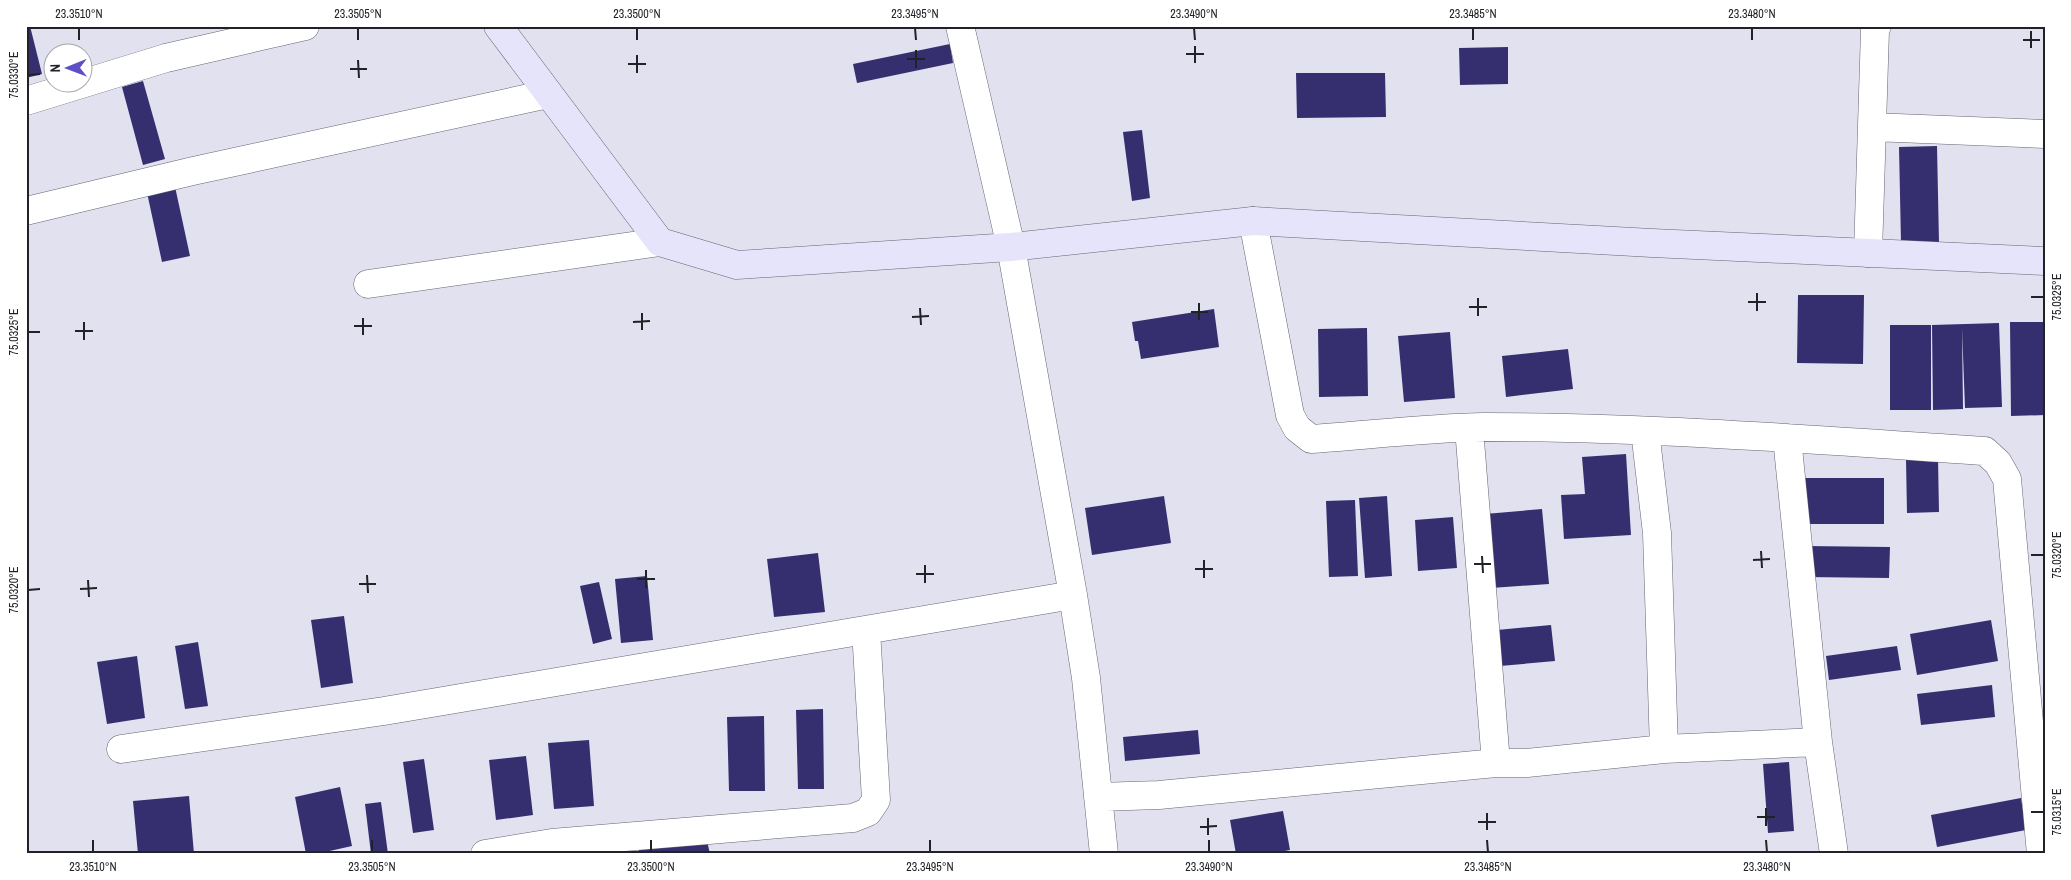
<svg xmlns="http://www.w3.org/2000/svg" width="2071" height="880" font-family="'Archivo Narrow',sans-serif">
  <rect width="100%" height="100%" fill="#e1e1f0"/>
  <path fill="#352f6f" d="M30,26L42,74L26,78V27Z
    M950,44L953,63L857,83L853,64Z
    M1508,47V84L1460,85L1459,48Z
    M1296,73H1385L1386,117L1297,118Z
    M143,81L165,159L143,165L122,87Z
    M1142,130L1150,198L1132,201L1123,132Z
    M1937,146L1939,243H1901L1899,147Z
    M174,182L190,256L162,262L146,188Z
    M1798,295H1864L1863,364L1797,363Z
    M1214,309L1219,347L1141,359L1138,341H1135L1132,322Z
    M2010,322H2045V415L2011,416Z
    M1999,323L2002,407L1965,408L1962,328L1963,409L1933,410L1932,325Z
    M1890,325H1931V410H1890Z
    M1367,328L1368,396L1319,397L1318,329Z
    M1450,332L1455,398L1404,402L1398,336Z
    M1568,349L1573,389L1506,397L1502,356Z
    M1626,454L1631,535L1564,539L1561,495L1585,494L1582,457Z
    M1938,458L1939,512L1907,513L1906,459Z
    M1800,478H1884V524H1799Z
    M1164,496L1171,543L1092,555L1085,508Z
    M1387,496L1392,576L1365,578L1359,498Z
    M1355,500L1358,576L1329,577L1326,501Z
    M1542,509L1549,584L1491,588L1485,514Z
    M1453,517L1457,568L1418,571L1415,520Z
    M1806,546L1890,547L1889,578L1806,577Z
    M818,553L825,612L774,617L767,559Z
    M647,576L653,640L621,643L615,579Z
    M599,582L612,639L593,644L580,586Z
    M344,616L353,683L321,688L311,620Z
    M1991,620L1998,661L1917,675L1910,634Z
    M1551,625L1555,661L1500,666L1497,630Z
    M198,642L208,706L185,709L175,646Z
    M1897,646L1901,670L1829,680L1826,656Z
    M137,656L145,718L107,724L97,662Z
    M1992,685L1995,717L1921,725L1917,694Z
    M823,709L824,789H798L796,710Z
    M764,716L765,791H729L727,717Z
    M1198,730L1200,754L1125,761L1123,737Z
    M589,740L594,806L554,809L548,743Z
    M526,756L533,815L496,820L489,760Z
    M424,759L434,830L413,833L403,762Z
    M1789,762L1794,831L1768,833L1763,764Z
    M340,787L352,846L316,854H306L295,797Z
    M189,796L194,854H138L133,801Z
    M2021,798L2026,830L1937,847L1931,815Z
    M381,802L388,854H371L365,804Z
    M1283,811L1290,850L1268,854H1236L1230,820Z
    M705,832L710,854H639L638,839Z"/>
  <g fill="none" stroke-linecap="round" stroke-linejoin="round">
    <defs>
      <path id="street" d="M960,26L1011,247L1073,595L1086,678L1104,854
        M26,101L166,58L305,26
        M1872,127L2045,134
        M26,211L193,171L548,94
        M1253,221L1290,415L1297,428L1311,439C1368,435 1427,428 1484,427C1652,427 1819,440 1985,451L1998,463L2007,479L2041,854
        M1868,253L1875,30L1877,26
        M368,284L660,242
        M1469,428L1496,763
        M1645,431L1657,533L1664,749
        M1787,438L1818,742L1834,854
        M121,749L384,711L1073,595
        M1098,797L1159,795L1496,763H1527L1664,749L1818,742
        M485,854L552,843L853,818L868,812L876,800L866,630"/>
      <path id="secondary" d="M498,26L660,242L737,265L1011,247L1253,221L1652,243L2045,261"/>
    </defs>
    <use href="#street" stroke="#646572" stroke-width="29"/>
    <use href="#secondary" stroke="#646572" stroke-width="29"/>
    <use href="#street" stroke="#fff" stroke-width="28"/>
    <use href="#secondary" stroke="#e5e4fb" stroke-width="28"/>
  </g>
  <path fill="none" stroke="#212227" stroke-width="2" d="M79,28V40M358,28V40M637,28V40M915,28L916,40M1194,28L1195,40M1473,28V40M1752,28V40M2031,31V48M2023,40H2040M1195,46V63M916,50V68M1186,54H1204M637,55V73M907,59H925M358,60L359,78M628,64H646M350,69H367M28,75L40,74M1757,293V311M2031,297H2044M1478,298V316M1748,302H1766M1199,303V320M1469,307H1487M920,308L921,325M1191,312H1208M642,313V330M912,317L929,316M363,318V335M84,322V340M633,322L650,321M354,326H372M75,331H93M28,332H40M1761,551L1762,568M2031,555H2044M1482,556L1483,573M1204,560V578M1753,560L1770,559M1474,564H1491M925,565V583M1195,569H1213M646,570V588M916,574H934M367,575L368,593M637,579H655M88,580L89,597M359,584H376M80,589L97,588M28,590L40,589M1766,808V826M2031,812H2044M1487,813V830M1757,817H1775M1208,818V835M1478,822H1496M1200,827L1217,826M93,840V852M372,840V852M651,840V852M930,840V852M1209,840V852M1487,840L1488,852M1766,840L1767,852"/>
  <rect width="2071" height="880" fill="none" stroke="#ffffff" stroke-width="55"/>
  <g transform="translate(68 68) rotate(269)"><circle r="24" fill="#ffffff" stroke="#a6a7a9"/>
  <path d="M0-4L9 19L0 12L-9 19Z" fill="#5e4fc7"/>
  <text y="-8" font-size="14" font-weight="bold" text-anchor="middle" fill="#212227">N</text>
  </g>
  <rect x="28" y="28" width="2016" height="824" fill="none" stroke="#212227" stroke-width="2"/>
  <g font-size="12" text-anchor="middle" fill="#212227">
    <text x="79" y="18">23.3510°N</text>
    <text x="358" y="18">23.3505°N</text>
    <text x="637" y="18">23.3500°N</text>
    <text x="915" y="18">23.3495°N</text>
    <text x="1194" y="18">23.3490°N</text>
    <text x="1473" y="18">23.3485°N</text>
    <text x="1752" y="18">23.3480°N</text>
    <text transform="translate(14 75) rotate(-90)" y="4">75.0330°E</text>
    <text transform="translate(2057 297) rotate(-90)" y="4">75.0325°E</text>
    <text transform="translate(14 332) rotate(-90)" y="4">75.0325°E</text>
    <text transform="translate(2057 555) rotate(-90)" y="4">75.0320°E</text>
    <text transform="translate(14 590) rotate(-90)" y="4">75.0320°E</text>
    <text transform="translate(2057 812) rotate(-90)" y="4">75.0315°E</text>
    <text x="93" y="871">23.3510°N</text>
    <text x="372" y="871">23.3505°N</text>
    <text x="651" y="871">23.3500°N</text>
    <text x="930" y="871">23.3495°N</text>
    <text x="1209" y="871">23.3490°N</text>
    <text x="1488" y="871">23.3485°N</text>
    <text x="1767" y="871">23.3480°N</text>
  </g>
</svg>
